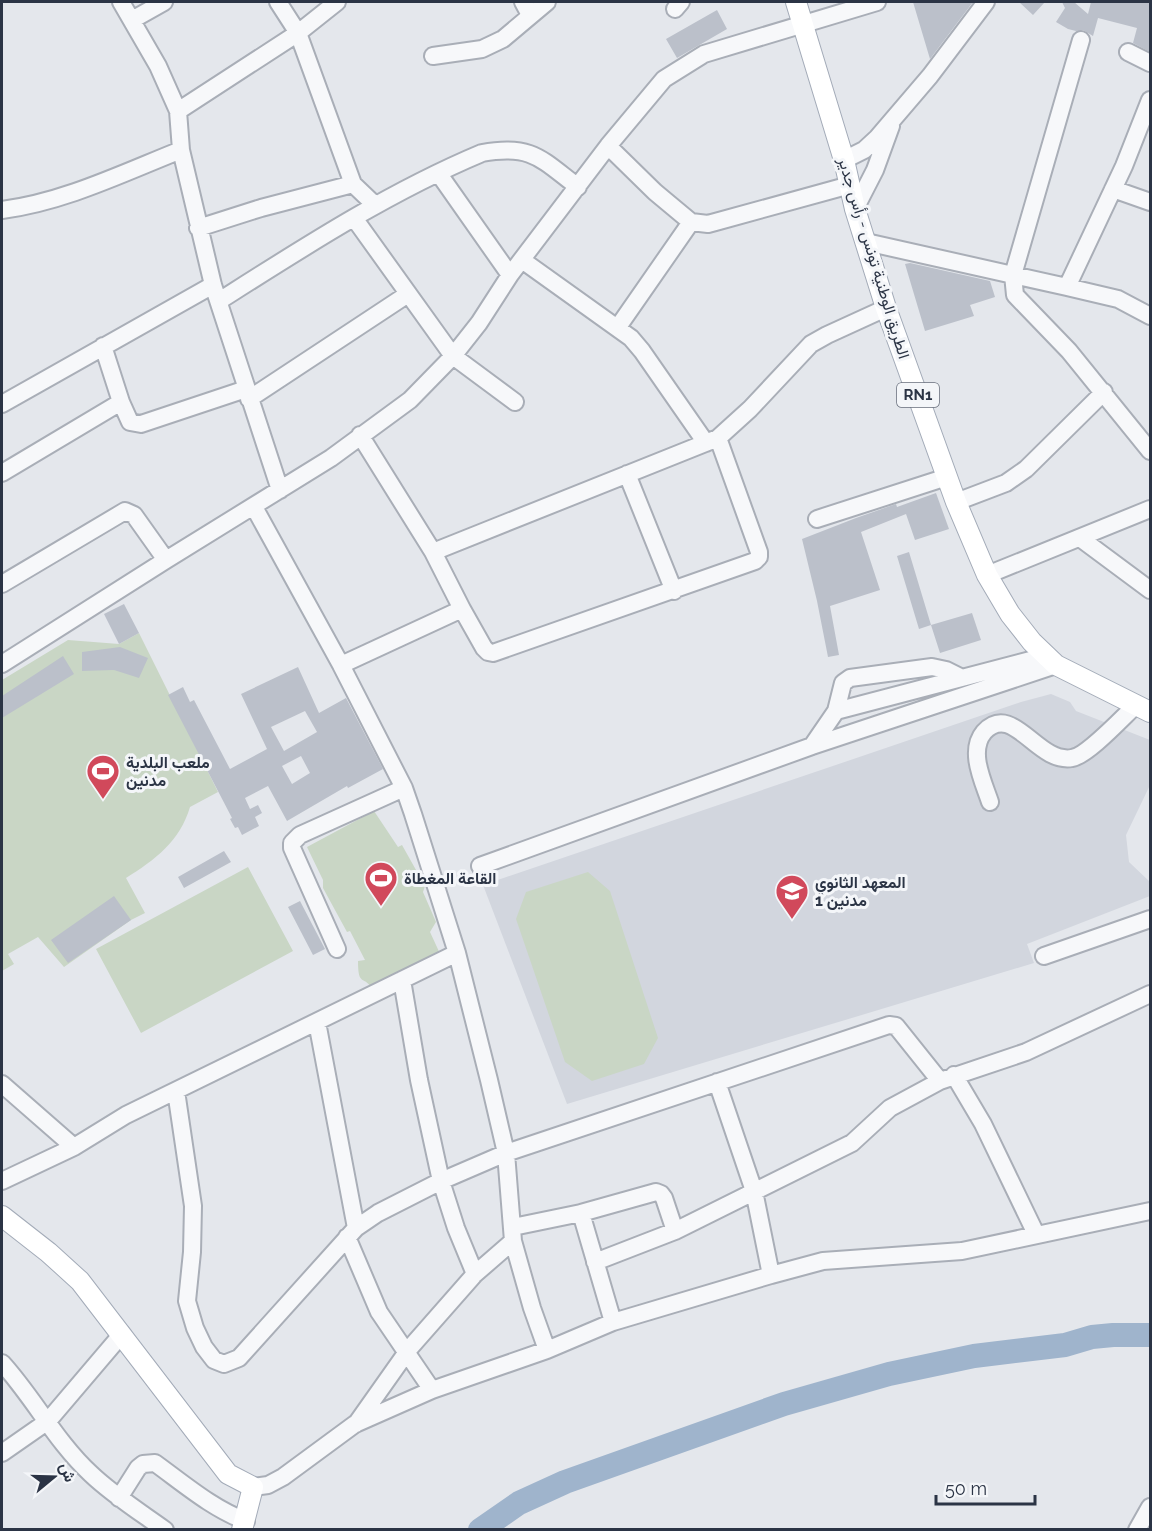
<svg xmlns="http://www.w3.org/2000/svg" width="1152" height="1531" font-family="Raleway,Vazirmatn,sans-serif">
  <rect width="100%" height="100%" fill="#e4e7ec"/>
  <path fill="#d2d6de" d="M1051,694L1070,702L1076,711L1150,740V785L1126,835L1129,862L1150,882V896L1027,944L1034,963L567,1104L483,885L1021,702Z"/>
  <path fill="#c9d6c5" d="M139,633L218,792L190,807C180,841 155,860 126,878L145,913L131,920L64,967L38,937L8,954L14,964L2,971V680L68,640L119,644Z
    M374,811L398,847L402,845L425,886L423,892L436,922L430,932L442,958L373,990C364,974 358,988 358,961L365,960L350,931L347,932L323,888V880L307,847Z
    M248,867L293,951L141,1033L96,949Z
    M588,872L610,891L658,1038L644,1064L592,1081L565,1062L516,919L526,892Z"/>
  <g fill="none" stroke-linecap="round" stroke-linejoin="round">
    <path stroke="#9fb4cc" stroke-width="24" d="M480,1530L519,1503L565,1482L784,1404L889,1374L974,1356L1065,1345L1092,1337L1113,1335H1150"/>
  </g>
  <path fill="#bbc0ca" fill-rule="evenodd" d="M913,2H973L930,59Z
    M1019,2H1045L1033,15Z
    M1062,2H1074L1088,14L1091,2H1150V52L1133,43L1137,28L1098,18L1093,36L1083,30L1076,31L1068,29L1056,22L1065,8Z
    M717,10L727,29L677,58L666,39Z
    M910,263L990,281L995,297L970,305L974,316L925,331L905,264Z
    M936,493L949,529L915,540L906,514L861,532L880,590L830,606L839,655L828,657L817,601L802,539L856,518L896,504L897,507Z
    M909,552L931,625L972,613L981,640L940,653L931,625L919,629L897,556Z
    M124,604L139,633L119,644L104,614Z
    M120,647L148,658L139,678L114,670L82,671V652Z
    M63,656L74,674L2,718V696Z
    M298,667L319,713L346,698L383,769L348,788L347,786L287,821L268,786L245,798L250,809L258,805L262,813L255,817L259,826L242,835L238,827L235,828L230,819L232,818L168,695L183,687L190,702L194,700L230,769L267,749L241,694ZM305,711L317,732L284,751L271,727ZM301,756L310,773L292,784L282,766Z
    M224,851L231,862L184,888L178,877Z
    M114,896L131,920L68,963L51,940Z
    M300,901L325,949L313,955L288,907Z"/>
  <g fill="none" stroke-linecap="round" stroke-linejoin="round">
    <defs>
      <path id="minor" d="M121,2L158,66L178,111L181,150
        M523,2L530,15
        M675,9L681,2
        M132,20L164,2
        M1128,52L1150,63
        M433,56L482,49L503,39L547,2
        M1150,100L1124,166L1067,287L1013,275L1015,295L1069,351L1150,451
        M178,111L298,33L278,2
        M608,146L655,192L691,222L708,224L719,221L850,185
        M844,160L864,150L877,138L930,76L986,2
        M439,174L510,275
        M353,184L375,205
        M1113,189L1150,202
        M855,209L875,170L891,126
        M2,210C64,202 123,173 181,150L213,285L280,490
        M354,218L453,356L515,402
        M198,228L261,208L353,184L298,33L337,2
        M866,242L1013,275L1081,40
        M522,260L631,338L642,351L706,443
        M1067,287L1118,299L1150,316
        M219,301C304,247 389,192 482,153C532,144 541,159 578,187
        M618,327L691,222
        M249,399L408,294
        M121,402L130,422L141,424L246,389
        M2,404L213,285
        M360,435L433,552L718,438L750,409L811,344L827,335L886,308
        M2,473L121,402L103,346
        M627,474L674,591
        M956,502L1006,483L1026,469L1104,392
        M254,507L341,665L404,788L413,814L457,953L489,1080L506,1153L513,1241L532,1308L547,1350
        M817,519L947,477
        M1080,538L1150,590
        M987,575L1150,509
        M2,584L125,511L134,515L166,560
        M462,609L484,648L488,652L493,653L755,561L759,557V552L718,438
        M2,664L166,560L331,458L410,400L453,356L479,323L510,275L608,146L664,79L704,54L877,2
        M341,665L462,609L433,552
        M836,711L1046,656
        M812,746L836,711L843,683L850,678L932,667L946,670L962,678
        M990,802C983,781 968,751 984,732C1013,701 1037,764 1072,758C1087,756 1123,717 1136,705
        M480,866L812,746L1056,665
        M337,949L292,848V843L300,835L404,788
        M1044,956L1150,919
        M402,980L419,1080L441,1181L456,1228L475,1274
        M317,1022L356,1228
        M954,1075L983,1124L1036,1234
        M717,1082L754,1191L771,1275
        M2,1084L74,1147
        M176,1091L193,1206L192,1252L187,1301L195,1328L204,1347L214,1360L224,1364L239,1358L356,1228L378,1213L441,1181L506,1153L889,1025L896,1026L940,1081
        M2,1181L74,1147L126,1115L457,953
        M581,1213L613,1322
        M513,1227L581,1213L656,1192L661,1194L664,1198L675,1231
        M347,1237L379,1312L432,1390
        M595,1262L675,1231L852,1143L890,1108L940,1081L1026,1052L1150,994
        M2,1363C34,1398 56,1442 91,1474C113,1495 140,1512 165,1530
        M356,1424L409,1349L475,1274L513,1241
        M2,1453L48,1421L122,1334
        M253,1487L268,1485L283,1477L355,1424L432,1390L547,1350L613,1322L771,1275L823,1261L962,1251L1150,1211
        M119,1498L138,1468L143,1464L155,1463C184,1484 213,1509 246,1521
        M1137,1530L1150,1507"/>
      <path id="major" d="M796,2L844,160L855,209L886,308L956,502L987,575L1010,614L1032,642L1056,665L1150,712
        M2,1216L48,1252L80,1281L228,1474L253,1487L242,1530"/>
    </defs>
    <use href="#minor" stroke="#a9aeb7" stroke-width="20"/>
    <use href="#major" stroke="#a3abb8" stroke-width="22"/>
    <use href="#minor" stroke="#f7f8fa" stroke-width="16"/>
    <use href="#major" stroke="#fff" stroke-width="20"/>
  </g>
  <defs>
    <symbol id="stadium-pin" viewBox="-11 -11 22 30"><path d="M0 17L-7.5 6A9.5 9.5 0 1 1 7.5 6Z" fill="#d1495b" stroke="#f4f6f9"/><path d="M0-5a6.5 5 0 1 0 0 10a6.5 5 0 1 0 0-10ZM-3.5-1.8h7v3.6h-7Z" fill="#fff"/></symbol>
    <symbol id="school-pin" viewBox="-11 -11 22 30"><path d="M0 17L-7.5 6A9.5 9.5 0 1 1 7.5 6Z" fill="#d1495b" stroke="#f4f6f9"/><path d="M0-5L7-2L0 1L-7-2ZM-4 1L0 2.5L4 1V4Q0 6-4 4Z" fill="#fff"/></symbol>
  </defs>
  <g fill-rule="evenodd">
    <use href="#stadium-pin" x="84" y="752" width="38" height="52"/>
    <use href="#stadium-pin" x="362" y="859" width="38" height="52"/>
    <use href="#school-pin" x="773" y="872" width="38" height="52"/>
  </g>
  <g text-anchor="middle" dominant-baseline="central" stroke-width="6" stroke-linejoin="round" paint-order="stroke">
    <rect fill="#f4f6f9" stroke="#676e7b" stroke-width="1.5" x="897" y="383" width="42" height="24" rx="4.5"/>
    <g font-size="15" font-weight="bold" fill="#2b3445">
      <text x="918" y="395">RN1</text>
    </g>
    <g font-size="16" fill="#2b3445" stroke="#f4f6f9">
      <text transform="translate(874 258) rotate(73)">الطريق الوطنية تونس - رأس جدير</text>
    </g>
    <g font-size="16" font-weight="bold" fill="#2b3445" stroke="#f4f6f9" text-anchor="start">
      <text x="126" y="762">ملعب البلدية<tspan x="126" dy="18">مدنين</tspan></text>
      <text x="404" y="878">القاعة المغطاة</text>
      <text x="815" y="882">المعهد الثانوي<tspan x="815" dy="18">مدنين 1</tspan></text>
    </g>
  </g>
  <rect width="1152" height="1531" fill="none" stroke="#2b3445" stroke-width="6"/>
  <g transform="translate(54 1477) rotate(71)" stroke="#f4f6f9" stroke-width="4.5" paint-order="stroke">
  <path d="M0-4.5L10 22L0 15L-10 22Z" fill="#2b3445"/>
  <text y="-9" font-size="16" font-weight="bold" text-anchor="middle" fill="#2b3445">ش</text>
  </g>
  <path d="M936 1495v9h99v-9" fill="none" stroke="#2b3445" stroke-width="3"/>
  <text x="945" y="1495" font-size="18" fill="#2b3445" stroke="#f4f6f9" stroke-width="4.5" paint-order="stroke">50 m</text>
</svg>
